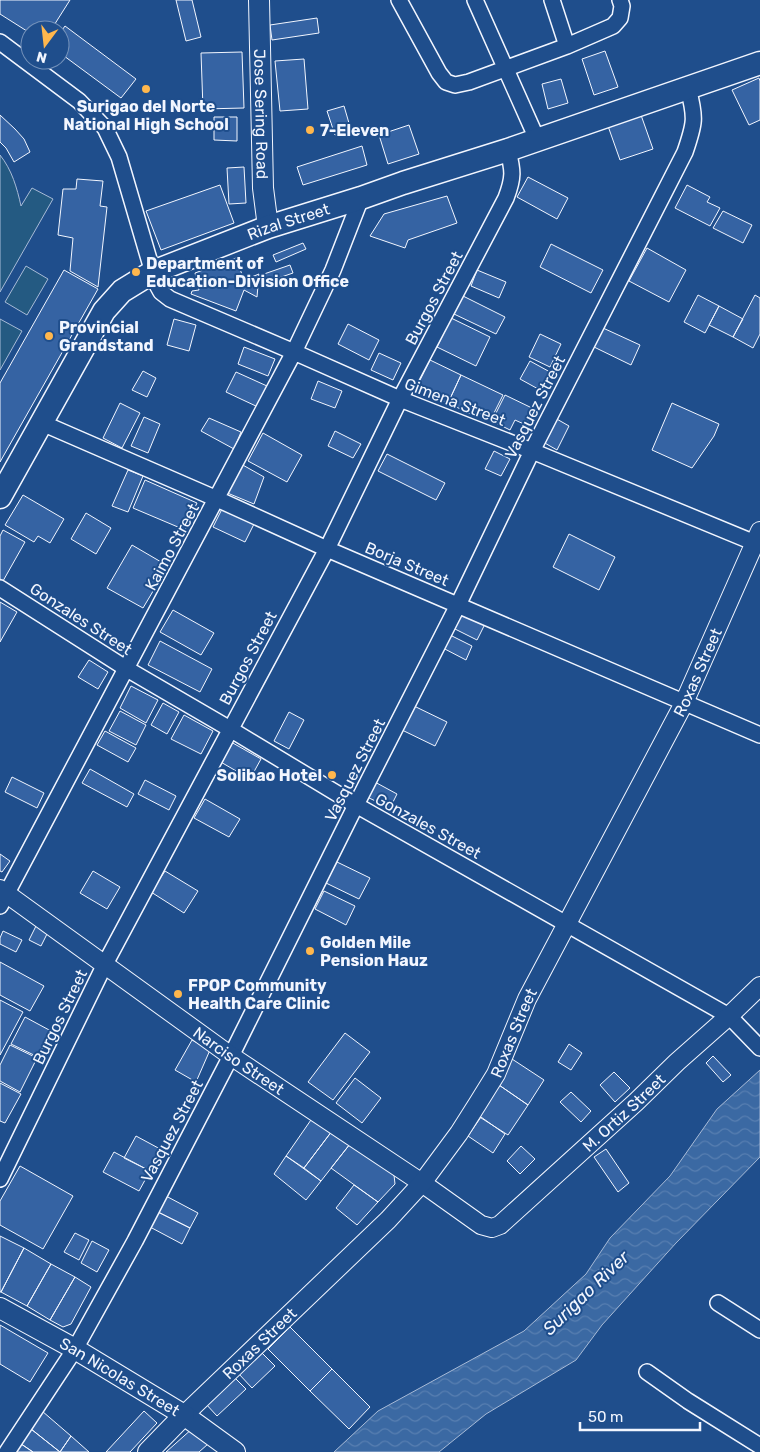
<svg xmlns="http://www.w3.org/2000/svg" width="760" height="1452" font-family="Rubik,sans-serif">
  <defs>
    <pattern id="water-waves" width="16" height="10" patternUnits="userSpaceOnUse" patternTransform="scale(1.25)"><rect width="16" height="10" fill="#3b69a3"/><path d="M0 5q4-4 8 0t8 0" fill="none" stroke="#587fb1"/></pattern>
  </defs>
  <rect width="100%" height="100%" fill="#1f4e8c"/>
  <path fill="#245a82" stroke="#a8bbd7" d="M0,155C12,170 17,188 21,206L32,188L53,199L0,292Z
    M26,266L48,279L27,315L5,302Z
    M0,319L22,331L0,370Z"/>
  <path fill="url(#water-waves)" stroke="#a8bbd7" d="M760,1070V1157L676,1243L602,1325L576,1360L486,1414L439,1452H334L378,1411L524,1331L586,1274L610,1238L670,1176L717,1109Z"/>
  <path fill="#3563a3" stroke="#f2f6ff" d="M0,0H70L51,30H30V33L0,14Z
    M176,0H192L201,37L186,41Z
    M317,18L319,33L272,40L270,25Z
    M65,26L136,79L121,98L60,53V33Z
    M605,51L618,87L594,95L582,59Z
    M242,52L244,108L203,109L201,53Z
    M304,59L308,109L280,111L275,61Z
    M759,78L760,81V120L749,125L732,90Z
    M561,79L568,103L548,109L542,84Z
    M344,106L351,130L335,135L327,111Z
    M0,115L15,129L24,139L30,152L14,162L6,148L0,142Z
    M641,115L653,149L620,160L608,126Z
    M214,117H237V141L214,140Z
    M409,125L419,154L388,164L379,135Z
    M362,146L367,165L303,185L297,167Z
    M244,167L246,203L229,204L227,168Z
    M528,177L568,198L557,219L517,197Z
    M77,179L103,181L100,206L107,207L98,287L70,271L73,238L58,235L63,189H76Z
    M220,185L234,223L161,250L146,211Z
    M687,185L710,197L707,202L720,208L710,226L675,208Z
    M447,196L457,223L408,240L405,248L370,236L384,214Z
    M723,211L752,225L743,243L713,228Z
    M303,243L306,249L276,262L273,255Z
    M551,244L603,270L591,293L540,267Z
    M647,248L686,270L669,302L629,281Z
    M236,258L244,280L259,274L257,297L244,290L236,311L191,294L192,291L199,290L195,273Z
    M290,265L293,273L267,282L264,274Z
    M64,270L98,289L0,462V383Z
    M477,270L506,282L499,298L471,286Z
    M698,295L719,306L705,333L684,322Z
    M755,295L760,298V334L753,348L733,337Z
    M463,296L505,317L496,334L454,314Z
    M719,306L743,319L733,337L709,325Z
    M451,318L490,337L476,366L437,347Z
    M174,319L196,325L189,351L167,345Z
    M348,324L379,340L369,360L338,344Z
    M603,328L640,345L631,365L594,347Z
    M540,334L561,344L550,367L529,357Z
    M244,347L275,359L268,376L238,364Z
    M379,353L401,363L393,380L371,370Z
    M430,360L461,375L448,403L416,388Z
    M530,361L550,372L540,390L520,379Z
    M143,371L156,378L147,397L132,390Z
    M236,372L267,386L258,407L226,392Z
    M461,375L503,395L491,419L477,412L475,416L448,403Z
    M318,381L342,391L335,408L311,399Z
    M505,395L534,409L526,425L515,420L510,430L492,421Z
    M120,403L140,413L122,448L103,438Z
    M672,403L719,424L714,436L692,468L652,450Z
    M144,417L160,424L148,453L131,446Z
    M209,418L241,432L234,449L201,431Z
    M555,418L569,426L557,450L543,442Z
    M335,431L361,444L353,458L328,446Z
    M263,433L302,455L287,482L248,461Z
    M494,451L510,459L501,476L485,469Z
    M387,454L445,483L436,500L378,471Z
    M241,464L264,477L254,504L225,492Z
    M128,470L143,476L128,512L112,506Z
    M145,480L197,503L185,530L133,508Z
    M23,495L64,519L50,543L38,536L34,542L5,525Z
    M222,509L254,524L245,542L213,527Z
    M86,513L111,528L96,554L71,539Z
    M3,530L25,542L3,581L0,579V536Z
    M569,534L615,557L599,590L553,567Z
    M132,545L168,566L143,608L107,588Z
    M0,602L17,612L0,642Z
    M173,610L214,633L201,655L160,632Z
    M461,610L486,622L477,640L453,628Z
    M448,634L472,646L466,660L441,647Z
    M160,641L212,669L200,692L148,665Z
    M89,660L108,672L98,689L78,677Z
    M131,686L158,700L146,723L120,708Z
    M163,703L179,712L167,734L151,725Z
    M414,706L447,722L435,746L402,730Z
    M120,711L146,725L136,745L109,731Z
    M289,712L304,720L289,749L274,741Z
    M184,715L213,731L201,754L171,739Z
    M105,731L136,748L128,762L97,745Z
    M231,742L261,759L250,779L219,761Z
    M90,769L134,794L127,807L82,783Z
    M12,777L44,793L37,808L5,792Z
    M145,780L176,796L169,810L138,794Z
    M373,781L397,794L390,808L365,796Z
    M205,799L240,819L229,837L194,818Z
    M0,854L10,861L2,872L0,871Z
    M337,862L370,878L359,899L326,883Z
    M93,871L120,887L107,909L80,893Z
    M165,871L198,891L184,913L151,892Z
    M324,891L355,906L346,925L315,909Z
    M36,926L48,932L41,946L29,940Z
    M3,931L22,940L16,952L0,944V938Z
    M0,962L44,986L30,1011L0,995Z
    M0,1000L23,1012L0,1055Z
    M25,1017L51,1031L38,1057L11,1044Z
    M345,1033L370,1052L333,1100L308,1082Z
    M192,1040L210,1050L196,1082L175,1070Z
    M569,1044L582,1053L571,1070L558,1062Z
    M10,1045L37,1058L20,1092L0,1081V1065Z
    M713,1056L731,1075L723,1082L706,1063Z
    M512,1059L544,1080L528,1105L496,1083Z
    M614,1072L630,1088L615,1102L600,1085Z
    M355,1078L381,1098L362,1123L336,1103Z
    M0,1083L21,1094L5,1123L0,1121Z
    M499,1085L528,1105L508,1135L478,1116Z
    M571,1092L591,1111L581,1122L560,1102Z
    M313,1117L332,1131L304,1168L286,1156Z
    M481,1117L505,1134L493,1153L468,1136Z
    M332,1131L350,1144L321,1181L304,1168Z
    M136,1136L162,1150L150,1171L124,1158Z
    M350,1144L394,1175L395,1184L378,1202L331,1168Z
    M521,1146L535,1159L520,1174L507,1161Z
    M606,1149L629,1183L618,1192L594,1157Z
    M114,1152L150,1171L139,1191L103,1172Z
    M286,1156L321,1181L306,1200L274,1174Z
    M20,1166L73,1196L43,1249L0,1225V1201Z
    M354,1185L378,1202L357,1225L336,1208Z
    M166,1196L198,1213L190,1228L158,1212Z
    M158,1212L190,1228L182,1244L150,1227Z
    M75,1233L89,1240L79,1260L64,1252Z
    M0,1236L24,1248L1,1292H0Z
    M92,1241L109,1250L97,1272L81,1263Z
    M24,1248L51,1264L27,1306L1,1292Z
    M51,1264L75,1277L50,1320L27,1306Z
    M75,1277L91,1287L71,1324L63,1327L50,1320Z
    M0,1325L48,1353L30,1382L0,1364Z
    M290,1327L332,1369L310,1391L268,1349Z
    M260,1351L275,1366L252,1388L238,1373Z
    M332,1369L370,1407L349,1429L310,1391Z
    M233,1376L246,1389L217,1416L205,1403Z
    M42,1411L71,1436L60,1452L31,1429Z
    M144,1411L157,1423L130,1452H106Z
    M193,1428L208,1444L199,1452H166Z
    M31,1429L60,1452H33L21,1444Z
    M71,1436L89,1452H60Z
    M17,1441L33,1452H11Z"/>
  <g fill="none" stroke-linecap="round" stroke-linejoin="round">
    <defs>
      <path id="minor" d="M399,0L439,73L446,82L455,85L469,82L567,46L613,26L620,18L622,6L620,0
        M475,0L537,139
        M552,0L567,46
        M0,42L79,101L105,128L119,157L156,283L161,292L170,299L294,352L400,399L532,451L760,545
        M42,423L217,499L327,549L760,735
        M0,588L127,669L230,729L356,805L729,1016L760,1048
        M0,906L294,352L333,270L361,198
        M0,1179L105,964L327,549L400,399L506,198C514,177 513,171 508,150
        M718,1303L760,1330
        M647,1372L688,1401L760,1446
        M7,1452L75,1349L135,1241L231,1056L356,805L458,605L532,451L685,152C695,123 696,118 688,88"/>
      <g id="tertiary">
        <path id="s1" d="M0,889L231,1056L422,1183L481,1225L492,1228L500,1225L636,1102L677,1062L729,1016L760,986"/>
        <path id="s2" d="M184,1415L388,1220L422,1183L459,1133L478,1103L496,1074L527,999L683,705L760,531"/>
      </g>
      <g id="secondary">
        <path id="s3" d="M259,0L263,188L268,227"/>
        <path id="s4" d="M0,1308L75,1349L184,1415L235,1452"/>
        <path d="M148,1452L184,1415"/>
      </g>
      <g id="primary">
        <path id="s5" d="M0,497L104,311L122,291L153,272L268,227L361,198L403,183L508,150L760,63"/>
      </g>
    </defs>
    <use href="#minor" stroke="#f2f6ff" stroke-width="18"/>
    <use href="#tertiary" stroke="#f2f6ff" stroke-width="20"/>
    <use href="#secondary" stroke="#f2f6ff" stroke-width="22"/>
    <use href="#primary" stroke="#f2f6ff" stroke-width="25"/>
    <use href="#minor" stroke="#1f4e8c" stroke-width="15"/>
    <use href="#tertiary" stroke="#1f4e8c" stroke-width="18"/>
    <use href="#secondary" stroke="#1f4e8c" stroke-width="20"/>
    <use href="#primary" stroke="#1f4e8c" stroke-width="22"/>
  </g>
  <g fill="#ffb74d" stroke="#1f4e8c" stroke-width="2">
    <circle cx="146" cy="89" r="5"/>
    <circle cx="310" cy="130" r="5"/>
    <circle cx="136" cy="272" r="5"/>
    <circle cx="49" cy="336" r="5"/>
    <circle cx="332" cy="775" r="5"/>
    <circle cx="310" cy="951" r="5"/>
    <circle cx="178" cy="994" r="5"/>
  </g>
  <g text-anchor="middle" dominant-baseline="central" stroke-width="4" stroke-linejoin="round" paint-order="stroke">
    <g font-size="16" font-weight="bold" fill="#f2f6ff" stroke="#1f4e8c" text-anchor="start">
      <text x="146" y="106" text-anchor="middle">Surigao del Norte<tspan x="146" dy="18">National High School</tspan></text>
      <text x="320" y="130">7-Eleven</text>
      <text x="146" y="263">Department of<tspan x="146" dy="18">Education-Division Office</tspan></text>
      <text x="59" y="327">Provincial<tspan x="59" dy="18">Grandstand</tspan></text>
      <text x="322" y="775" text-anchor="end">Solibao Hotel</text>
      <text x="320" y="942">Golden Mile<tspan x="320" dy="18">Pension Hauz</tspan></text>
      <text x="188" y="985">FPOP Community<tspan x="188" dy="18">Health Care Clinic</tspan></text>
    </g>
    <g font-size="16" fill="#f2f6ff" stroke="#1f4e8c">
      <text stroke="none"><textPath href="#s3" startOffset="114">Jose Sering Road</textPath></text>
      <text stroke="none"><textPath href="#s5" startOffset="421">Rizal Street</textPath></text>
      <text transform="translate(434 298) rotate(-62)">Burgos Street</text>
      <text transform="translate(455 402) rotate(21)">Gimena Street</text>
      <text transform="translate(535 407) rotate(-63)">Vasquez Street</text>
      <text transform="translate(172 547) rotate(-62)">Kaimo Street</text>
      <text transform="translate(407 564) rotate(23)">Borja Street</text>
      <text transform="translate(81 619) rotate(33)">Gonzales Street</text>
      <text transform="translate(248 658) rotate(-62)">Burgos Street</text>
      <text stroke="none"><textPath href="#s2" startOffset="914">Roxas Street</textPath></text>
      <text transform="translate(355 770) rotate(-63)">Vasquez Street</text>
      <text transform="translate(428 826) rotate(29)">Gonzales Street</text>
      <text transform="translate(60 1017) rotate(-64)">Burgos Street</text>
      <text stroke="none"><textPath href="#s2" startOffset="509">Roxas Street</textPath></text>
      <text stroke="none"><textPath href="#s1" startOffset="294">Narciso Street</textPath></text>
      <text stroke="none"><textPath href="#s1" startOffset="774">M. Ortiz Street</textPath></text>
      <text transform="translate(172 1131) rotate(-62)">Vasquez Street</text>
      <text stroke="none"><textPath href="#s2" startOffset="104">Roxas Street</textPath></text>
      <text stroke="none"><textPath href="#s4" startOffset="138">San Nicolas Street</textPath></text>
    </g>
    <g font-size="18" font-style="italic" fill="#f2f6ff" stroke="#1f4e8c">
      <text transform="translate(586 1293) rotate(-44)">Surigao River</text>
    </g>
  </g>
  <g transform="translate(45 45) rotate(195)"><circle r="24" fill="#1f4e8c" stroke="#7391ba"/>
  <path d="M0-4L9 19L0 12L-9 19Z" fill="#ffb74d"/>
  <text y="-8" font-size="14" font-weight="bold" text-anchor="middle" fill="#f2f6ff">N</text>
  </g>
  <path d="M580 1422v8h120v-8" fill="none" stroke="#f2f6ff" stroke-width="2.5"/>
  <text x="588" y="1422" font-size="15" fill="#f2f6ff" stroke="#1f4e8c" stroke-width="4" paint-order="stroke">50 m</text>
</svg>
